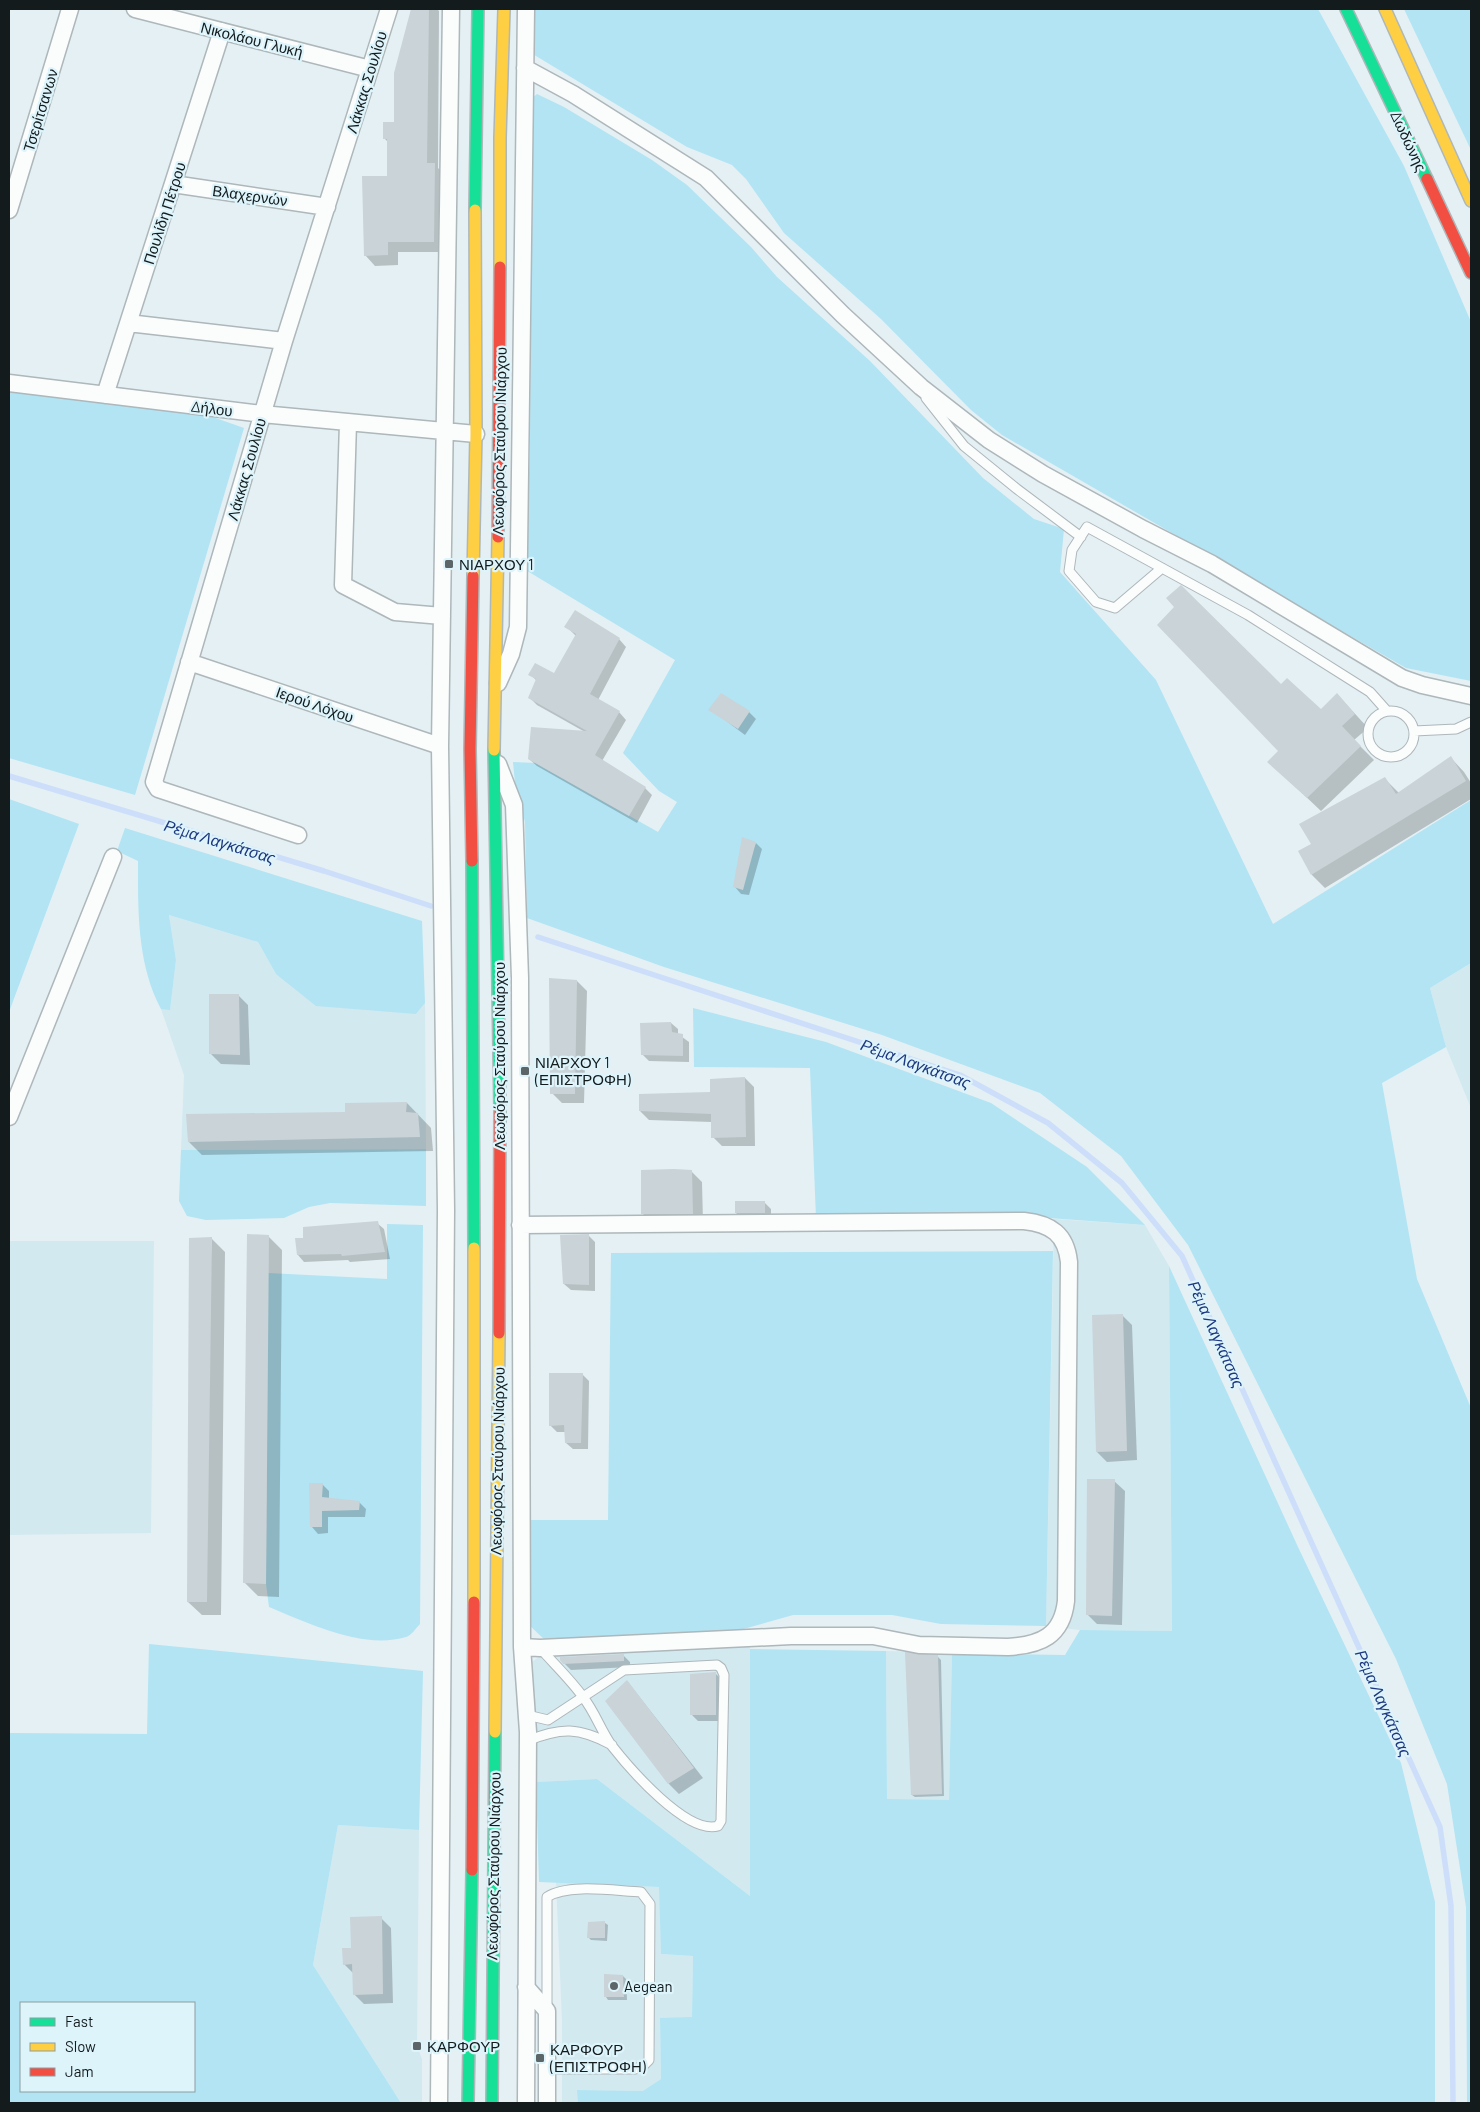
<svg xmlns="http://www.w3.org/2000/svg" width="1480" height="2112" font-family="Barlow,sans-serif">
  <rect width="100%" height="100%" fill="#e4f0f4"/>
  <path fill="#d2e9f0" d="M169,915L258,942L276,974L416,1014L425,1003L426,1149L181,1150L184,1075L161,1009H170L176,960Z
    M1471,963V1108L1446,1047L1430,988Z
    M1054,1219L1145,1225L1169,1266L1172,1631L1080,1630L1046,1626Z
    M9,1241H154L151,1533L9,1535Z
    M750,1644V1896L597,1779L536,1782L534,1714L528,1676L532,1662L547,1651Z
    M886,1651L952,1653L949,1800H887Z
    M338,1825L419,1830L417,2046L422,2059V2103H401L313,1965Z
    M556,1882L660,1887L661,1954L693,1956L692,2018H660L661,2079L644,2091L578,2090V2103H562V2020Z"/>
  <path fill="#b2e4f3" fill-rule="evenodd" d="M533,9H1318L1404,166L1471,322V681L1406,668L1002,435L971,410L881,319L784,233L746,179L732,165L687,147L531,53Z
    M1404,9H1471V150Z
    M537,94L564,107L652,160L687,185L751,247L777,277L870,361L983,478L1034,519L1064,529L1060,572L1156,680L1273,924L1471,800V963L1430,988L1446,1047L1382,1083L1417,1279L1471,1408V2103H1467L1466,1907L1447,1784L1396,1659L1188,1245L1121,1156L1040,1093L882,1035L664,967L527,918L525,822L515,783L513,762L536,763L658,832L677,802L659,791L623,753L675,660L524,569L530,454L531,99Z
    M9,389L210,416L244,428L135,795L9,758Z
    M9,799L79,824L9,1012Z
    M125,828L422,921L425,1003L416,1014L316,1006L276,974L258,942L169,915L176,960L170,1010L161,1009C137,964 138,911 138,861L117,851Z
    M693,1008L826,1042L991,1103L1087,1167L1145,1225L1035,1217L816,1218L810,1068L694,1067Z
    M426,1149V1206L330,1203L309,1207L284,1218L206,1220L187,1216L179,1201L181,1150Z
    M387,1224L423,1225L420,1624C416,1628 411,1636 406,1637C363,1650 308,1623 269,1607L266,1584L268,1273L387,1279Z
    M1053,1251L1046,1626L941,1624L892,1615H793L740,1630L546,1641L526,1622V1520H608L611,1253Z
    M1169,1266L1298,1547L1401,1763L1435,1902V2103H578L577,2090L643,2091L661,2079L660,2018L692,2017L693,1956L661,1954L659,1887L539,1882L536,1782L597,1779L750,1896V1649L886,1651L887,1799L949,1800L952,1653L1065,1655L1080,1630L1172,1631Z
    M149,1644L423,1671L419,1830L338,1825L313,1965L401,2103H9V1733L147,1734ZM21,2003H194V2091H21Z"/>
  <path fill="#0003" d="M412,9H437L439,11L438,168L445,175L444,252H398V265L375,266L365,255L388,177V142L385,139L395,123V73Z
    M566,626L619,639L626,647L598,700L619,712L626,720L602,761L645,788L652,795L637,823L537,766L529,759L585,732L537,705L529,697L537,681L530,674L555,675L576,636Z
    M1281,686L1321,710L1337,694L1368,728L1354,740L1374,760L1321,811L1283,775L1280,751Z
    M710,709L749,712L756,719L745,735Z
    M1451,758L1464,772L1471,783V799L1325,888L1312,875L1313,844L1385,779L1399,793Z
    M756,843L762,849L749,895L741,894L735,887Z
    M577,981L587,991L584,1103H562L552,1093Z
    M238,995L248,1005L250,1065L221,1064L211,1054Z
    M671,1023L678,1029V1034L689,1042V1062L649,1061L642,1054Z
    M745,1078L754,1087L755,1146H722L713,1137L712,1122L649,1120L640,1111L711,1094Z
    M407,1103L431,1128L433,1151L202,1155L189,1142Z
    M691,1171L702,1182L703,1223L653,1224L643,1214Z
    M764,1202L771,1209V1219H742L736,1213Z
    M377,1223L384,1229L390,1259L350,1262L348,1260L304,1262L298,1255L304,1240Z
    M268,1236L282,1250L279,1597L258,1596L245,1583Z
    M589,1236L595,1242V1291L571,1290L564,1284Z
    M212,1239L225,1252L221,1615H202L188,1602Z
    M1122,1315L1132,1325L1137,1460L1107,1462L1097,1452Z
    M582,1374L589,1381L588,1449H573L566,1443V1432H557L550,1425Z
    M1114,1481L1125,1491L1122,1625L1097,1624L1087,1614Z
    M322,1484L329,1491V1499L359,1502L366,1509L365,1517H328V1533L318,1534L312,1527Z
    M623,1655L630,1662V1667L571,1670L561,1660Z
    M938,1657L941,1660L944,1796L915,1797L912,1795Z
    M716,1674L722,1680V1721H698L692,1715Z
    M627,1681L703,1778L679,1794L669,1784Z
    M381,1918L391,1928L393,2003L364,2004L354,1994V1974L344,1964L353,1949Z
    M605,1923L608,1925L607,1941L591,1940L588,1937Z
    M623,1976L626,1979L627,2000H608L606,1997Z"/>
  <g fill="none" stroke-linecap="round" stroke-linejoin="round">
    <path stroke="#cddefa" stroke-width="5.5" d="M9,776L324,871L431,906
      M538,937L960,1075L1048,1123L1122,1183L1182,1256L1440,1827L1451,1906L1453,2103"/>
  </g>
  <path fill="#cad3d7" d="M411,9H429L427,163H435L434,242H388V255L364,256L362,176H387V139H383V122H394V73Z
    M1181,585L1281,684L1287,678L1321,709L1337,693L1355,714L1342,726L1361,746L1307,798L1267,762L1278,751L1157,625L1174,607L1166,598Z
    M575,610L620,638L590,694L620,711L595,755L646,787L629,816L528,759L531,727L587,731L528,698L536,679L528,675L535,663L554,673L576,634L564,627Z
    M721,693L750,711L738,729L708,710Z
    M1451,756L1466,781L1311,875L1298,851L1311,844L1299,824L1385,777L1396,794Z
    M742,837L756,842L743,890L733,887Z
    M549,978L577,980L575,1094H550Z
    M209,994H239L240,1055L209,1054Z
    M671,1022L672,1032L683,1034V1056L641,1055L640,1023Z
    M745,1077L746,1137L711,1138V1114L639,1111V1094L710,1092V1079Z
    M407,1102L406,1112L418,1113L420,1137L188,1142L186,1114L345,1112V1103Z
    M674,1169L692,1170L693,1214H641V1170Z
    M735,1201H765V1213H735Z
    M378,1221L385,1252L342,1256L341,1254L297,1255L295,1238H303V1227Z
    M247,1234L269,1235L266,1584L243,1583Z
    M589,1234V1285L563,1284L560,1235Z
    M212,1237L207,1602H187L189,1238Z
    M1123,1314L1127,1451L1096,1452L1092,1315Z
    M549,1373H583L581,1443H565L564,1425L549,1426Z
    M1087,1479H1115L1112,1616L1086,1615Z
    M309,1483H323L322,1497L360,1501L359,1510L322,1511V1527H310Z
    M905,1652L938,1655L942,1794L911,1795Z
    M624,1654V1661L563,1664L560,1660V1657Z
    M716,1672V1715H690V1674Z
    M627,1680L694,1768L668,1784L605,1701Z
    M382,1916L383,1994L353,1995L352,1964L343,1965L342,1948H351L350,1917Z
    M605,1921V1938H587L588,1922Z
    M604,1974L623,1975L624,1997H604Z"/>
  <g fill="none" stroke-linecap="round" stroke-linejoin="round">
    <defs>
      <path id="lane" d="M926,398L964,446L1017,489L1081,537
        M1162,568L1115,608L1096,602L1069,571L1072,550L1087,527L1248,615L1370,692L1386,710
        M1368 734a23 23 0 1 1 46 0a23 23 0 1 1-46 0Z
        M1414,731L1456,729L1471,722
        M527,1715L548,1720L624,1670L717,1665L721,1668L724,1675L721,1821L718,1826C687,1835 630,1769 612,1746C601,1731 595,1712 583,1697C571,1680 554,1664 540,1648
        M527,1741C561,1727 579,1727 612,1745
        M547,2011V1897C568,1883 616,1891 641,1892L650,1904L649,2060L643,2066L635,2069H548"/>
      <path id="street" d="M135,9L370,69
        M525,68L573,94L706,178L843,315L921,387L989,440L1043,474L1143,529L1212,564L1402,678L1422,685L1471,696
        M173,184L327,207
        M9,210L70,9
        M128,323L284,341
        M9,383L262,414L476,434
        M105,395L222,31
        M348,423L343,585L395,612L442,616
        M189,662L440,746
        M498,683L511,654L518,627L526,9
        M498,764L514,805L520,978L522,1647L528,1732L526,2103
        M298,835L158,789L154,782L284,341L389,9
        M9,1117L113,857
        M520,1225L1024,1221C1051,1224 1066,1234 1069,1262L1066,1601C1062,1636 1041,1645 1008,1647L919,1645L873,1636H791L540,1648L522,1647
        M526,1987L547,2011V2103
        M439,2103L446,1210L440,746L451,9"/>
      <path id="fast" d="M1346,9L1427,179
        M475,210L478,9
        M494,750L500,1110
        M472,861L474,1248
        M468,2103L472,1870
        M492,2103L495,1732"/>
      <path id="slow" d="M1385,9L1471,201
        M500,267V138L504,9
        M473,576L476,434L475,210
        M494,750L498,537
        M474,1248V1602
        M495,1732L499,1333"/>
      <path id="jam" d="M1427,179L1471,273
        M498,537L500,267
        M472,861L470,749L473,576
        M499,1333L500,1110
        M472,1870L474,1602"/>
    </defs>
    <use href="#lane" stroke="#aeb7ba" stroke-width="11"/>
    <use href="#street" stroke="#aeb7ba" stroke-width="19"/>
    <use href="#fast" stroke="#aeb7ba" stroke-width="14"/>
    <use href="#slow" stroke="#aeb7ba" stroke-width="14"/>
    <use href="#jam" stroke="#aeb7ba" stroke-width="14"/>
    <use href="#lane" stroke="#fbfdfd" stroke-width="9"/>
    <use href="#street" stroke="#fbfdfd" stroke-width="16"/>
    <use href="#fast" stroke="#16e098" stroke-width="11"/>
    <use href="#slow" stroke="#ffcf43" stroke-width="11"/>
    <use href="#jam" stroke="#f24e42" stroke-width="11"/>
  </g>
  <g fill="#5c6668" stroke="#ddf4fb" stroke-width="2">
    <rect x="444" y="559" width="10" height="10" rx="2.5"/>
    <rect x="520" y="1066" width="10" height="10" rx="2.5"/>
    <circle cx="614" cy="1986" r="5"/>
    <rect x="412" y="2041" width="10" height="10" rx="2.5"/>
    <rect x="535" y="2053" width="10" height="10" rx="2.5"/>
  </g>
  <g text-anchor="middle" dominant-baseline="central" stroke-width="4.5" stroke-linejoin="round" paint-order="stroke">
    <g font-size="15" fill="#131b1d" stroke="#ddf4fb">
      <text transform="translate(252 39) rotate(14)">Νικολάου Γλυκή</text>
      <text transform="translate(366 82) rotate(-73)">Λάκκας Σουλίου</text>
      <text transform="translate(40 110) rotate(-73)">Τσερίτσανων</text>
      <text transform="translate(1409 141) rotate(65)">Δωδώνης</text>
      <text transform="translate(250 195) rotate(8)">Βλαχερνών</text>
      <text transform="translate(164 213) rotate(-72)">Πουλίδη Πέτρου</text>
      <text transform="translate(212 408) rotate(7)">Δήλου</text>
      <text transform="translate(499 441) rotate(-89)">Λεωφόρος Σταύρου Νιάρχου</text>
      <text transform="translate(246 469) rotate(-74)">Λάκκας Σουλίου</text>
      <text transform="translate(315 704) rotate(19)">Ιερού Λόχου</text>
      <text transform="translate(499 1056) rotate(-90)">Λεωφόρος Σταύρου Νιάρχου</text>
      <text transform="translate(497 1461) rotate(-89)">Λεωφόρος Σταύρου Νιάρχου</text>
      <text transform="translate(493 1866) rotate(-89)">Λεωφόρος Σταύρου Νιάρχου</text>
    </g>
    <g font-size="15" fill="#131b1d" stroke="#ddf4fb" text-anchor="start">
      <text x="459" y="564">ΝΙΑΡΧΟΥ 1</text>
      <text x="535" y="1062">ΝΙΑΡΧΟΥ 1<tspan x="535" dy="17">(ΕΠΙΣΤΡΟΦΗ)</tspan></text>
      <text x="624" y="1986">Aegean</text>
      <text x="427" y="2046">ΚΑΡΦΟΥΡ</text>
      <text x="550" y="2049">ΚΑΡΦΟΥΡ<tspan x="550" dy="17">(ΕΠΙΣΤΡΟΦΗ)</tspan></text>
    </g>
    <g font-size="16" font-style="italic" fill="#1e3880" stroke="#ddf4fb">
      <text transform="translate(220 841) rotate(17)">Ρέμα Λαγκάτσας</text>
      <text transform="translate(916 1063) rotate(20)">Ρέμα Λαγκάτσας</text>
      <text transform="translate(1217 1334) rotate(66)">Ρέμα Λαγκάτσας</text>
      <text transform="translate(1384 1703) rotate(66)">Ρέμα Λαγκάτσας</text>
    </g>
  </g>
  <rect width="1480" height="2112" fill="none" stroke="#131b1d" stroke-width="20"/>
  <rect x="20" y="2002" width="175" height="90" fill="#ddf4fb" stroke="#8c9da2"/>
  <rect x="30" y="2018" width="25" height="8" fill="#16e098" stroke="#8c9da2"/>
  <text x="65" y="2027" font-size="15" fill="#131b1d">Fast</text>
  <rect x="30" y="2043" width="25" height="8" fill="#ffcf43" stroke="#8c9da2"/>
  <text x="65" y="2052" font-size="15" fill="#131b1d">Slow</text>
  <rect x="30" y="2068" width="25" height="8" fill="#f24e42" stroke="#8c9da2"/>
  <text x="65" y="2077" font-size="15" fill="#131b1d">Jam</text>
</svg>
